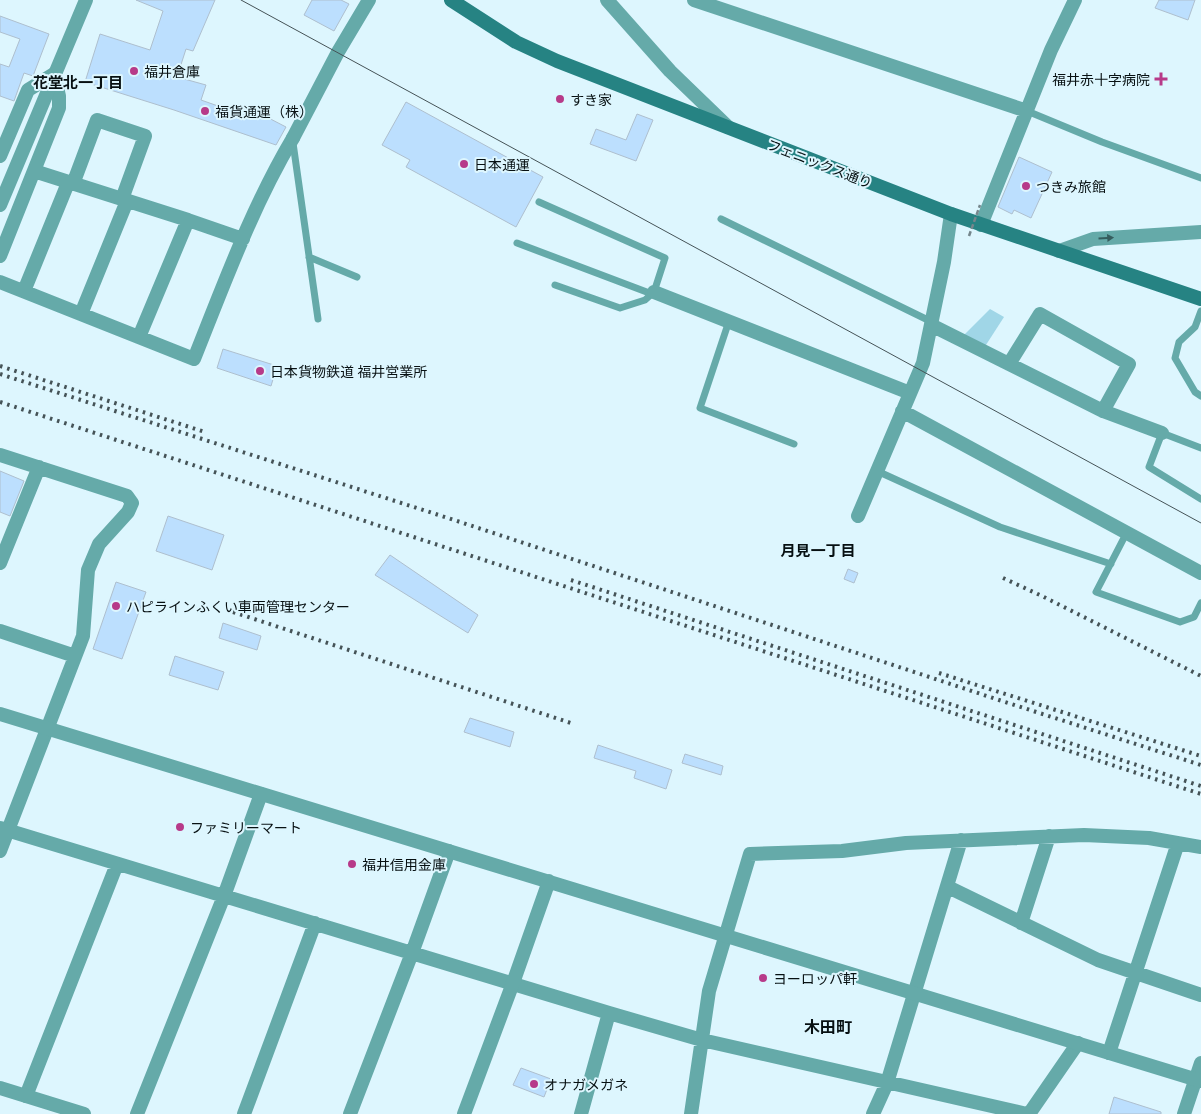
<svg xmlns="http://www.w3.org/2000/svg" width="1201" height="1114" font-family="Georgia,'Noto Sans JP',serif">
  <rect width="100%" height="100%" fill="#ddf6fe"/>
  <path fill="#a0d6e7" d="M990,309L1004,317L984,348L961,338Z"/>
  <path fill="#bcdffe" stroke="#aebfce" d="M136,0H215L193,51L186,49L177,77L206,85L201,100L252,118L257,112L286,127L276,145L174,110L85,82L100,34L150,50L163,11Z
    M312,0H341L349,4L334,31L304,15Z
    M1159,0H1195L1188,20L1155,8Z
    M0,16L49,34L33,76L24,73L14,101L0,96V64L9,67L20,39L0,32Z
    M406,102L543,177L516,227L406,167L410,160L382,145Z
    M637,114L653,120L636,161L590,144L596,129L626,140Z
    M1019,157L1052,172L1031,218L1014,210L1012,214L998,207Z
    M223,349L277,366L271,386L217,368Z
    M0,471L24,481L10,516L0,512Z
    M168,516L224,535L212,570L156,551Z
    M390,555L478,615L468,633L375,575Z
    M848,569L858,573L854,583L844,579Z
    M116,582L146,592L122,659L93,649Z
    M223,623L261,636L257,650L219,638Z
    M175,656L224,672L218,690L169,675Z
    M470,718L514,732L510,747L464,732Z
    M598,745L672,770L666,789L634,778L636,771L594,758Z
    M685,754L723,766L721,775L682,763Z
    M521,1068L551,1079L544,1097L513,1085Z
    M1114,1097L1161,1112V1114H1109Z"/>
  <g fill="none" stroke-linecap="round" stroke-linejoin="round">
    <path stroke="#65aaa9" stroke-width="7" d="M1027,111L1102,142L1201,178
      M293,143L318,319
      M539,202L665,258L654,292L645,300L620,308L555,285
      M721,219L932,322
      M517,243L652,294
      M309,257L357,277
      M1201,311L1195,327L1179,342L1175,358L1195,392L1201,396
      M729,321L700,408L794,444
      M1201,448L1162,433L1149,467L1201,499
      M877,471L1000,527L1111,564
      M1127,532L1096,592L1180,622L1194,617L1201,603"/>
    <path stroke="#65aaa9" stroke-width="14" d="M607,0L670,71L728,127
      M694,0L1027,111
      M0,156L28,90L54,74L59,96V108L0,256
      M34,171L188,220L243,239
      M73,184L97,120L145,136L122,199
      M981,225L1051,50L1075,0
      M1059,251L1093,239L1201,232
      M0,282L194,359C224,284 252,207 293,138
      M24,291L68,183
      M654,292L910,393
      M81,314L127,201
      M931,325L1103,411L1162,433
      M139,337L188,220
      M1009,364L1040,314L1129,364L1103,411
      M902,411L1201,573
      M0,455L127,496L132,503L128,512L99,544L88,570L83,636L0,851
      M858,516L923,363L944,262L951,214
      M0,563L39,467
      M0,631L75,656
      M0,828L609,1013L702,1040L1027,1114
      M948,887L1098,960L1201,995
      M1021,923L1049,836
      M1109,1053L1178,843
      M26,1096L117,864
      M137,1114L224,896L261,794
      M244,1114L315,923
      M350,1114L412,953L449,851
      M581,1114L609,1013
      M691,1114L709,991L750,854L842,851L906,843L1084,835L1149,838L1201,847
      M873,1114L887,1083L961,840
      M1029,1114L1078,1043
      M1184,1114L1201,1063"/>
    <path stroke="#65aaa9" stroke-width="14" d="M293,138L338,52L369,0
      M0,205L86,0
      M0,714L1201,1081
      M0,1088L84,1114
      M464,1114L513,983L549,881"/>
    <path stroke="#268383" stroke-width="14" d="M451,0L516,42L557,61L951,214L1201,299"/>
    <path stroke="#455357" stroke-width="1" d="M241,0L1201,523"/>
    <path stroke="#455357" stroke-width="4" stroke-dasharray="2.5 5" stroke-linecap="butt" d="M0,366L205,432
      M0,374L448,518L999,700L1201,765
      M0,402L1201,794
      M1003,578L1042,596L1201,676
      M571,580L1201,786
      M233,612L574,724
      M939,673L1201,756"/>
    <path stroke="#75868c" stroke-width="2.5" stroke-dasharray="5 2.5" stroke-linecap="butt" d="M969,236L980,205"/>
  </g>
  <defs><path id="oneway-solid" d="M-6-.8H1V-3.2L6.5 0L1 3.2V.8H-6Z" transform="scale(1.25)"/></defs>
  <use fill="#365d5e" href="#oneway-solid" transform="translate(1106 238) rotate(-4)"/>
  <g fill="#b73a89" stroke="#ddf6fe" stroke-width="2">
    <circle cx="134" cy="71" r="5"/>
    <path d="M1158.5 71.5h5v5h5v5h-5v5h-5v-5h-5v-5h5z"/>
    <circle cx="560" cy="99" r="5"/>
    <circle cx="205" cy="111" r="5"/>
    <circle cx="464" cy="164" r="5"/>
    <circle cx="1026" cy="186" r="5"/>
    <circle cx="260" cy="371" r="5"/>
    <circle cx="116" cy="606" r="5"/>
    <circle cx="180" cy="827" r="5"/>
    <circle cx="352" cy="864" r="5"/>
    <circle cx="763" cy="978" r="5"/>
    <circle cx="534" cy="1084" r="5"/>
  </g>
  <g text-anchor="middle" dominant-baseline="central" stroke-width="4" stroke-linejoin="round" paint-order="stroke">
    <g font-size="14" fill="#071012" stroke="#ddf6fe" text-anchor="start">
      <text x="144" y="71">福井倉庫</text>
      <text x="1150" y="79" text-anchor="end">福井赤十字病院</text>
      <text x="570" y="99">すき家</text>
      <text x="215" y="111">福貨通運（株）</text>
      <text x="474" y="164">日本通運</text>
      <text x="1036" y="186">つきみ旅館</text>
      <text x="270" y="371">日本貨物鉄道 福井営業所</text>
      <text x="126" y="606">ハピラインふくい車両管理センター</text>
      <text x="190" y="827">ファミリーマート</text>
      <text x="362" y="864">福井信用金庫</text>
      <text x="773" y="978">ヨーロッパ軒</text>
      <text x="544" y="1084">オナガメガネ</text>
    </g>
    <g font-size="14" fill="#071012" stroke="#ddf6fe">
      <text transform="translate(820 163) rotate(21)">フェニックス通り</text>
    </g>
    <g font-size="15" font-weight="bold" fill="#071012" stroke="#ddf6fe">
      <text x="78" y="81">花堂北一丁目</text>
      <text x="818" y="549">月見一丁目</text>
    </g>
    <g font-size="16" font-weight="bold" fill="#071012" stroke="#ddf6fe">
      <text x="828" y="1026">木田町</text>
    </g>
  </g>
</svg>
